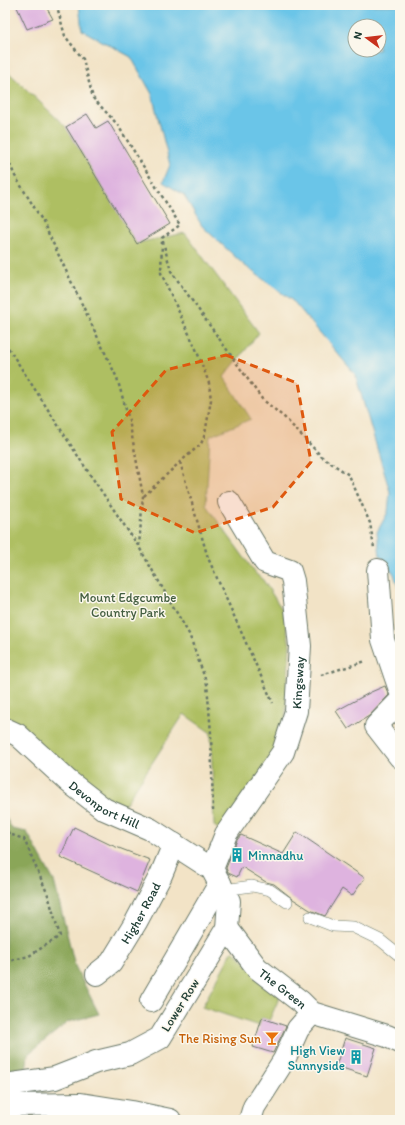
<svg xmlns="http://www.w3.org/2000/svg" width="405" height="1125" font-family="Itim,sans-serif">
  <rect width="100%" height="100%" fill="#fbf7ec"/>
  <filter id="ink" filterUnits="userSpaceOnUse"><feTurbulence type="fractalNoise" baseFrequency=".025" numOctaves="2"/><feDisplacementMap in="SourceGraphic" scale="8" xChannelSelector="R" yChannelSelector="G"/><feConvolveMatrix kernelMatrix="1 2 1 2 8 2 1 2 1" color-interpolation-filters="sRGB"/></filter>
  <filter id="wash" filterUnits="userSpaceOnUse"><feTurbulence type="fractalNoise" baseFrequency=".012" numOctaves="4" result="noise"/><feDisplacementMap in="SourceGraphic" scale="16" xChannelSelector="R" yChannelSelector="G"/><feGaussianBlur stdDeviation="0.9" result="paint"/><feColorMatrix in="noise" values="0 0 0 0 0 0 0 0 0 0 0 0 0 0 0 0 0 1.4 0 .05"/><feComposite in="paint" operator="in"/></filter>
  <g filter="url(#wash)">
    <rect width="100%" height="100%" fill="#f2e3c6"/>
    <path fill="#aebf62" stroke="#667e4b" d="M5,69L66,127L137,243L185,233L259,333L224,377L251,419L210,436L206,505L256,574L263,580L283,611L290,645L283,752L226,834L214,826L211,733L184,714L118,815L5,729Z
      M233,950L280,996L269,1021L262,1018L259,1026L202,1007Z"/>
    <path fill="#8aa658" stroke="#547246" d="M5,816L12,829L27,832L54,881L75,966L99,1014L68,1022L28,1054L25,1083L5,1085Z"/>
    <path fill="#6bc5e8" stroke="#45818e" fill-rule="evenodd" d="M79,5H400V594L394,574L380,556L377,532L388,512L390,492L355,374L294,302L244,265L202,226L184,195L163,182L170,165L152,94L131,57L82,30ZM355,26H379V50H355Z"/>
    <g id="blocks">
      <path fill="#deb3df" d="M16,5H45L53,19L27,29Z
        M87,114L96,128L108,121L170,224L137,244L66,127Z
        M385,686L389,695L369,716L348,729L336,711L371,692Z
        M74,827L111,845L150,860L137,892L60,857Z
        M297,832L365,878L352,896L342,889L325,916L310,910L293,899L274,884L266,882L242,867L237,877L228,873L226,868L237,840L241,835L283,854Z
        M262,1018L286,1026L273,1053L253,1047Z
        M345,1038L376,1048L367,1076L336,1066Z"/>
    </g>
  </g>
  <g filter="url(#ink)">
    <use href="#blocks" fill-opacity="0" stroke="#697767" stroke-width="1"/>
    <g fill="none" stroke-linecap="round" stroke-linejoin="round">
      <defs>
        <path id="lane" d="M224,890L252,886L270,890L287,902
          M310,917L333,926L353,927L380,940L400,956"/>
        <g id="street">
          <path d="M378,570L383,640L400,690"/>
          <path d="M400,701L376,726L400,757"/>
          <path id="s1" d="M5,729L18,735L68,781L104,809L150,829L212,869L229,901L227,928L160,1038L130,1054L96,1062L55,1078L5,1085"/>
          <path id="s2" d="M212,869L226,834L283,752L296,711L300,646L293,581L290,571L265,562L229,502"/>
          <path id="s3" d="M227,928L257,968L301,1002L312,1013L387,1036L400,1042"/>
          <path id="s4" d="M97,974L111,963L136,922L161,875L174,844"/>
          <path d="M151,1001L220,883"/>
          <path d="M5,1107L13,1105L81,1104L132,1112L170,1120"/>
          <path d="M250,1120L254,1107L284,1060L298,1029L312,1013"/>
        </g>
      </defs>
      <use href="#lane" stroke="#697767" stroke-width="12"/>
      <use href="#street" stroke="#697767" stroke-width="24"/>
      <path stroke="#697767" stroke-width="2.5" stroke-dasharray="3 3" stroke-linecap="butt" d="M55,5L58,10L65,36L83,59L93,98L117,124L180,225L162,238L171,271L262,399L285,418L322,457L349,475L370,523L374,548
        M5,153L15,176L42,220L117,378L129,420L143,496L139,546
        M5,343L85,467L139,547L189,634L207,684L211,733L213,810
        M180,462L208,558L273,703
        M144,496L180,462L201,444L205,434L211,400L209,383L196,349L161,273L162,240
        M321,675L366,661
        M5,826L9,834L24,839L48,895L60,936L29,956L5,962"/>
      <use href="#lane" stroke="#fff" stroke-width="11"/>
      <use href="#street" stroke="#fff" stroke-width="22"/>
    </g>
  </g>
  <path fill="#de580e" fill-opacity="0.2" stroke="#de580e" stroke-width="3" stroke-dasharray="8 5" stroke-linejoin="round" d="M226,355L297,383L311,462L273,507L195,533L121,499L112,432L166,370Z"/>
  <defs>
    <symbol id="building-bare" viewBox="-9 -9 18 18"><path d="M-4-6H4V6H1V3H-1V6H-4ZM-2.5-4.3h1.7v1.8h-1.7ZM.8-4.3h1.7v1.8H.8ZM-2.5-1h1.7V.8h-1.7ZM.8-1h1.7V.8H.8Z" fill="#0f9aa8" stroke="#fbf7ec" stroke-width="2.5" paint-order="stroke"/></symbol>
    <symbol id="bar-bare" viewBox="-9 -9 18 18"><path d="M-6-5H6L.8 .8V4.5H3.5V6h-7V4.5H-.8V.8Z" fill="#e8710a" stroke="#fbf7ec" stroke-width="2.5" paint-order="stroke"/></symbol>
  </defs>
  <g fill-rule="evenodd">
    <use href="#building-bare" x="227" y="845" width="20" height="20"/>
    <use href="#bar-bare" x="262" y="1028" width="20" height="20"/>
    <use href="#building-bare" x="346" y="1047" width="20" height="20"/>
  </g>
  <g text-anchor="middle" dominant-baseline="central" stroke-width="3" stroke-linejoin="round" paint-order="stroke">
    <g font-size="13" fill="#435e40" stroke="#fbf7ec">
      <text x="128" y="597">Mount Edgcumbe<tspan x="128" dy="15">Country Park</tspan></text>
    </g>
    <g font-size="13" fill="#1f3d34" stroke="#fbf7ec">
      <text stroke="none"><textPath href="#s2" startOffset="209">Kingsway</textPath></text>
      <text stroke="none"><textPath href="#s1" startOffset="126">Devonport Hill</textPath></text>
      <text stroke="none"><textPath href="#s4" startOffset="76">Higher Road</textPath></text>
      <text stroke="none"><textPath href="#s3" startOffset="83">The Green</textPath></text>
      <text transform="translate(180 1005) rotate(-58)">Lower Row</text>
    </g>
    <g font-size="13" fill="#0d838f" stroke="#fbf7ec" text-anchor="start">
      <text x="248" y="855">Minnadhu</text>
      <text x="345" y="1050" text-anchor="end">High View<tspan x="345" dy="15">Sunnyside</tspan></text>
    </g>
    <g font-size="13" fill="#c56008" stroke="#fbf7ec" text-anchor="end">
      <text x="261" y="1038">The Rising Sun</text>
    </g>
  </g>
  <rect width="405" height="1125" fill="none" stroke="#fbf7ec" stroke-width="20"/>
  <g transform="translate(367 38) rotate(285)"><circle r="19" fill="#fbf7ec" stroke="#a3ada2"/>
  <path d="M0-3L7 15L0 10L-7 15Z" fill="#c8321e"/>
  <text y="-6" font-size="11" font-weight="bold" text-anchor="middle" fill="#1f3d34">N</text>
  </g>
</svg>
